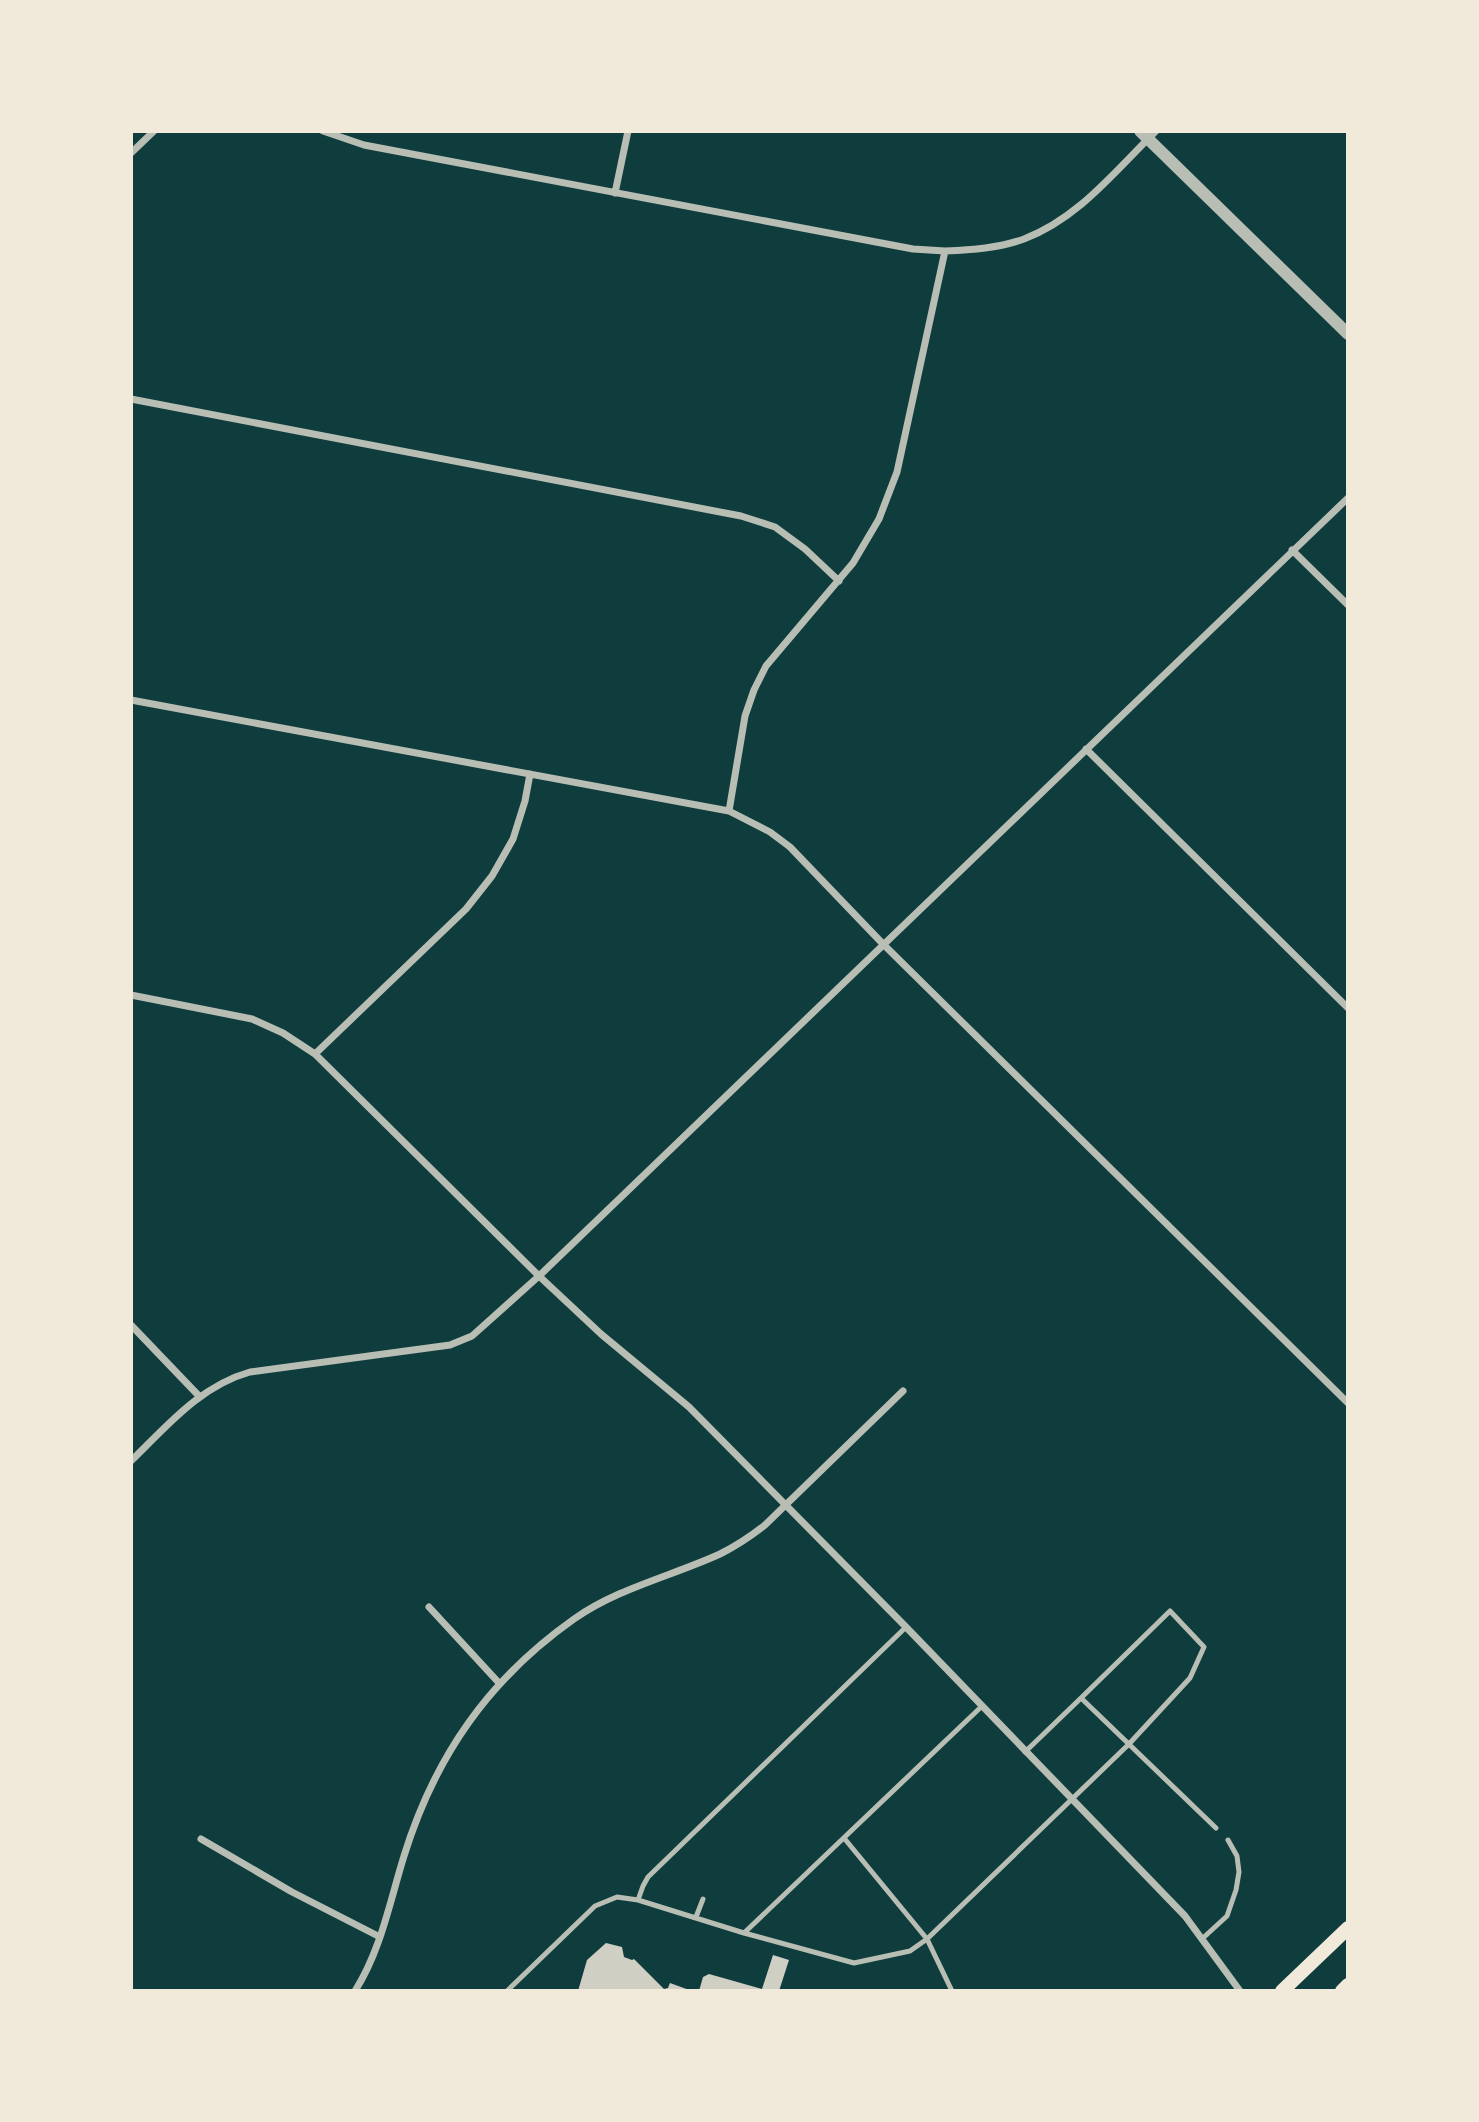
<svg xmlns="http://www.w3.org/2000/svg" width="1479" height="2122" font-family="'Archivo Narrow',sans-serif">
  <rect width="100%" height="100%" fill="#0f3d3e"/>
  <path fill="#cfcfc3" d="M606,1943L622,1947L624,1957L632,1960L634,1959L664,1989L668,1988L670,1983L692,1991H578L587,1960Z
    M773,1955L789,1960L779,1991H699L703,1977L709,1974L762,1989Z"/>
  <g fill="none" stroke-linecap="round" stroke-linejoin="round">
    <path stroke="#b8beb3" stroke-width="5" d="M1025,1752L1081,1698
      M844,1838L927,1939L952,1991
      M638,1900L643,1886L648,1877L906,1627
      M696,1917L703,1899
      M744,1933L981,1707
      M1203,1938L1227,1916L1236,1890L1239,1872L1237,1856L1228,1840
      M507,1991L595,1906L617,1897L638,1900L744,1933L854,1963L910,1951L927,1939L1129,1744L1190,1678L1204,1647L1170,1611L1081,1698L1216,1828"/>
    <path stroke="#b8beb3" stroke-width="7" d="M323,131L364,145L913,249L945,251
      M131,153L154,131
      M615,193L628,131
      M131,399L741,516L775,527L805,549L839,581
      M1292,550L1348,605
      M131,700L729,811L770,832L790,847L883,944L1348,1403
      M1086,749L1348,1008
      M729,811L745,716L754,690L766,666L853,563L879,519L897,472L945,251C972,250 999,248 1024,239C1079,218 1115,171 1156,131
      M131,995L252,1019L283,1033L315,1054L539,1276L601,1334L689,1407L906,1627L1185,1916L1240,1991
      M315,1054L466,909L492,876L513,839L525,801L530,774
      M131,1325L199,1396
      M131,1461C167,1426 200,1386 250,1372L450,1345L472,1336L539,1276L1348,498
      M429,1607L499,1683
      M201,1839L292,1892L380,1937
      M355,1991C381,1950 390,1901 404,1856C435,1756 489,1679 574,1619C618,1588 672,1576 720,1554C736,1546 751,1536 765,1525L903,1391"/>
    <path stroke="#b8beb3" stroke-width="12" d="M1140,131L1348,334"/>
    <path stroke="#f1e9da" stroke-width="14" d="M1282,1991L1348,1928
      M1342,1991L1348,1985"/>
  </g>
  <rect width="1479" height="2122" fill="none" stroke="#f1e9da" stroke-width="266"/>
</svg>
